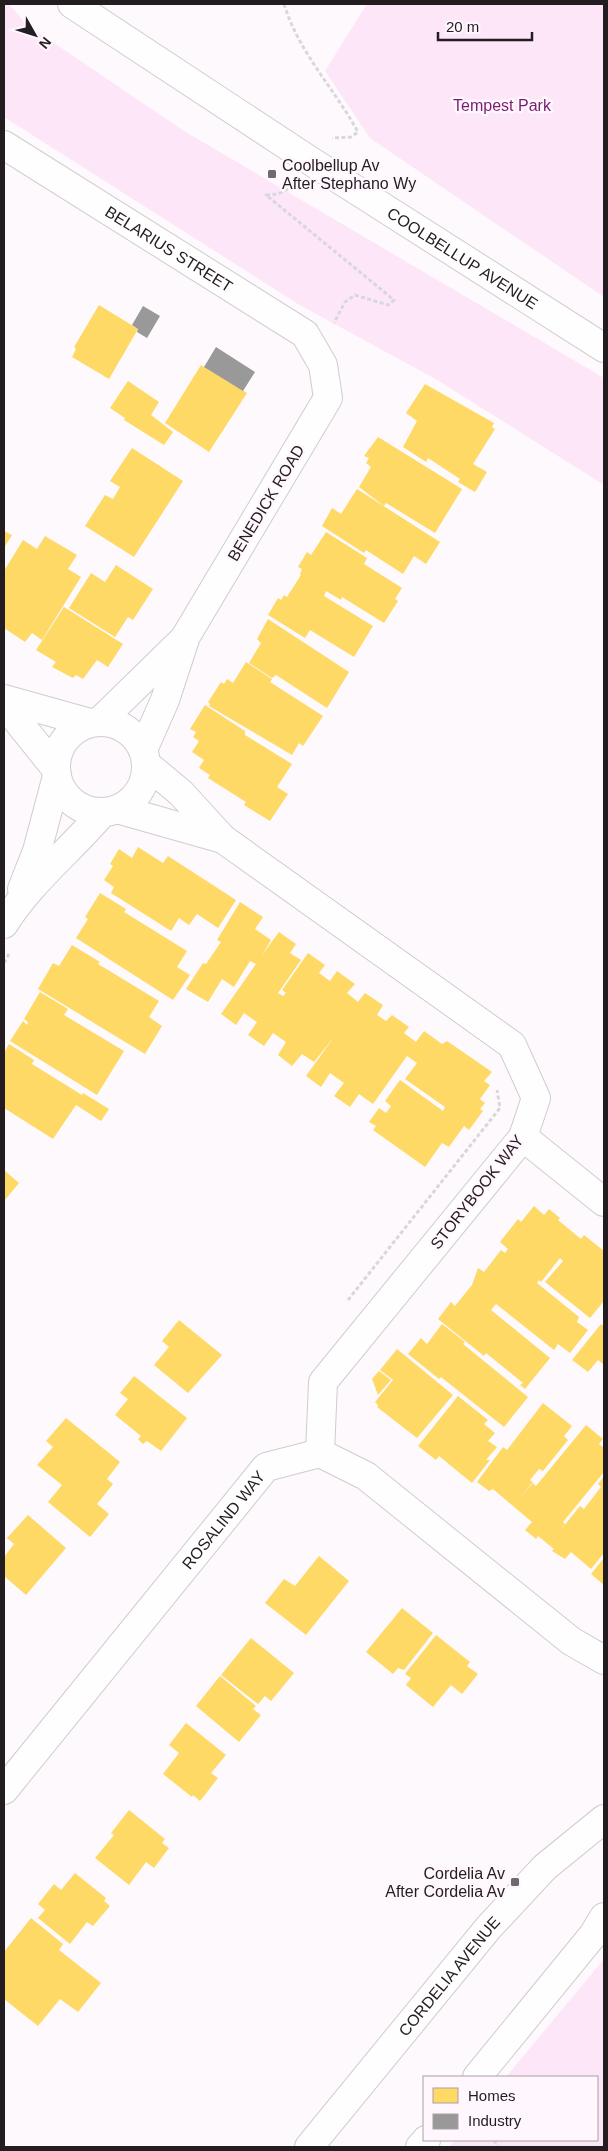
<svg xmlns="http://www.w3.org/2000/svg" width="608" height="2151" font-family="Arial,sans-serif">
  <rect width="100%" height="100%" fill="#fdf9fc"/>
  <path fill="#fce6f8" d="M4,4H9L26,24L184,131L604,378V485L439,381L298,304L4,117Z
    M367,4H604V297L370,138L325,71Z
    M604,1959V2147H449L455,2140H597V2077H506Z"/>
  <path fill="#ffd966" d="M99,305L138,329L109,379L72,357L76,349L74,347Z
    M201,365L247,393L209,452L165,423Z
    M128,381L159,402L151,415L173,432L164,445L124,420L125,418L110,408Z
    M425,384L494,423L492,427L495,429L473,464L487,472L475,492L458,482L460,479L428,458L426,462L403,447L417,421L406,413Z
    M378,437L462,489L435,533L386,503L384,506L359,487L371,467L366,463L369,458L364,456Z
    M132,448L183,481L134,557L85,526L105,495L113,499L120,487L110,481Z
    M357,489L440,542L426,564L414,556L403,574L366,550L364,553L322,526L332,508L341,514Z
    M4,531L12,535L4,548Z
    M326,532L367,558L364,564L402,588L395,599L398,601L384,623L342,597L341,600L326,591L324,596L373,626L354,657L310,630L305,638L268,615L278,598L281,600L284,595L287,597L301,575L300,574L302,569L298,567L307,552L311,555Z
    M45,536L77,555L68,569L81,577L42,640L32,633L25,642L4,628V571L23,540L37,549Z
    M116,565L153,589L133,620L128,617L115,637L69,608L91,573L105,582Z
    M64,607L123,644L108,667L97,660L83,679L76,675L73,678L52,667L56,662L36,650Z
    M268,619L349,672L327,708L276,675L272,678L249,663L261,643L257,639Z
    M246,662L272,679L270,682L323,716L303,746L299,743L292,755L209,706L210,704L208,702L221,682L224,684L227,679L233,683Z
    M205,705L245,731V735L292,764L277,787L288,794L270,821L244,805L246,802L208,778L210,775L199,768L204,760L192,752L199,741L193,737L196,732L190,729Z
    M138,847L163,863L168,856L236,900L218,928L197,914L189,925L179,918L171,931L111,893L114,887L104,880L113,866L110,864L119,849L132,858Z
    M100,893L126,909L124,912L187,951L177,967L190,975L173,1000L76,938L88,919L85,917Z
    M240,902L263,917L255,929L271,940L262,955L279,932L296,944L290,953L301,960L278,993L283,996L286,993L282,990L308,953L325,965L319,973L330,981L337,971L355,984L347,993L358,1002L365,993L383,1005L377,1015L386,1021L392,1015L409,1027L404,1033L416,1042L424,1031L442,1044L447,1041L492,1072L484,1081L490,1085L480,1099L485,1103L480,1109L483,1111L469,1130L464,1126L449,1147L442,1143L425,1167L373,1130L376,1126L369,1122L379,1108L386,1113L391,1106L385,1101L400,1080L443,1111L445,1107L405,1079L417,1063L407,1056L373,1104L359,1094L350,1107L334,1096L344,1083L330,1073L321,1087L306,1076L334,1037L314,1062L302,1054L292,1066L278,1055L286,1042L273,1033L264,1046L248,1035L257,1022L244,1013L236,1025L221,1014L256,964L250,961L234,987L222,979L208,1002L186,989L203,963L206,964L221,942L217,940Z
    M72,945L100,962L98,964L159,1001L149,1017L162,1026L145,1054L38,989L53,963L59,966Z
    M40,992L68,1009L64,1015L124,1051L97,1095L10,1041L23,1021L27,1025L28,1022L24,1019Z
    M9,1044L34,1060L32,1064L82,1095L83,1093L109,1109L101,1121L76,1105L53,1139L4,1108V1053Z
    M4,1170L19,1183L4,1201Z
    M534,1206L544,1215L549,1209L560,1218L558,1220L581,1239L584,1235L604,1251V1301L590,1318L545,1282L563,1261L560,1258L541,1282L539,1280L537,1283L579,1317L577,1322L588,1330L570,1353L558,1344L554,1350L496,1304L491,1310L550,1358L525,1389L520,1385L523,1383L486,1353L484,1356L438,1319L451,1302L455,1306L472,1285L478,1268L484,1272L501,1250L505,1253L508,1249L500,1242L518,1219L521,1222Z
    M179,1320L222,1355L188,1393L154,1365L169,1347L162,1341Z
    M442,1324L465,1342L463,1344L528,1397L504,1427L441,1377L439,1379L408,1354L421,1338L427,1344Z
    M601,1324L604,1326V1365L598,1360L588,1372L572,1360Z
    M397,1349L453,1395L417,1438L377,1407L378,1405L375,1402L393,1380L380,1370Z
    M379,1371L391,1380L378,1395L372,1379Z
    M134,1376L187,1418L161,1451L147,1441L143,1444L138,1439L141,1436L115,1415L128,1399L120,1393Z
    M458,1396L488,1420L484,1424L495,1433L488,1441L497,1447L486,1460H490L472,1483L439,1456L436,1460L418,1446Z
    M543,1403L572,1426L564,1436L568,1440L543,1471L539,1469L530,1480L533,1482L519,1499L533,1483L536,1486L586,1425L603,1439L599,1444L604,1448V1472L563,1522L565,1524L559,1532L580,1506L584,1509L601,1487L598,1484L604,1476V1553L591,1569L571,1552L565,1559L552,1551L554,1549L538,1536L536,1539L525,1530L532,1522L493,1489L489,1491L477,1482L503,1447L507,1450Z
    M66,1418L120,1462L107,1479L113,1484L97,1504L109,1514L90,1537L48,1502L62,1485L37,1465L53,1447L46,1441Z
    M28,1515L66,1548L26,1595L4,1576V1557L14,1544L7,1538Z
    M319,1556L349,1581L306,1635L265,1603L284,1579L295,1586Z
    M604,1558V1585L591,1574Z
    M402,1608L433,1633L404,1670L398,1668L393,1674L366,1652Z
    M436,1635L470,1662L467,1666L478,1674L462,1694L451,1685L433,1707L406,1685L411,1678L405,1674Z
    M251,1638L294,1673L271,1701L265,1696L258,1704L221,1675Z
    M220,1676L256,1706L253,1709L261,1715L239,1742L196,1706Z
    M186,1723L226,1755L211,1773L218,1778L200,1801L193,1795L192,1797L163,1774L179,1753L169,1745Z
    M129,1810L165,1839L162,1843L169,1848L154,1868L146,1862L129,1885L95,1858L114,1835L111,1833Z
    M75,1873L106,1898L104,1901L110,1906L93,1926L87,1922L70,1944L38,1918L45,1910L38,1904L54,1884L61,1890Z
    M31,1918L63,1944L59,1950L101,1983L78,2012L60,1999L38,2026L4,1999V1952Z"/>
  <path fill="#999" d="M143,306L160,316L147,338L137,332L138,329L132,325Z
    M216,347L255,372L243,391L204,367Z"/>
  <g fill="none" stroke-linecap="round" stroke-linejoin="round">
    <defs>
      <g id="street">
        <path id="s1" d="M4,145L305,334L323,365L328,398L186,636L165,700L143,750"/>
        <path d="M4,699L90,723"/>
        <path d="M4,704L56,769"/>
        <path d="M99,722L182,641"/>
        <circle cx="101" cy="767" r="45"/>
        <path d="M146,764L181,793L223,839L512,1045L536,1098L523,1137L323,1382L320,1453"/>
        <path d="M117,809L223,839"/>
        <path d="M22,889L37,851L57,776"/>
        <path d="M4,924C30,882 71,850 103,812"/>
        <path d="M523,1137L604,1202"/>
        <path id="s2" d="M4,1790L266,1467L320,1453L366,1476L571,1641L604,1660"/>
        <path d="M477,2077L593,1935L604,1917"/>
        <path id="s3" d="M309,2147L489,1927L545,1867L604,1819"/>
        <path d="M420,2147L426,2140"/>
      </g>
      <g id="secondary">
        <path id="s4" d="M72,4L309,160L604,348"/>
      </g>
    </defs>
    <use href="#street" stroke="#d0cccf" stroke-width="30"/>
    <use href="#secondary" stroke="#d0cccf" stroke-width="30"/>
    <path stroke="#d9d8d9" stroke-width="3" stroke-dasharray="4 2.5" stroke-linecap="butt" d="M284,4C299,53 334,88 358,132L351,137L332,138
      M294,186L278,194L266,195L394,300L388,305L355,295L345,302L334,323
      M4,963L9,954
      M348,1300L500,1108L497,1090
      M494,2140L498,2147"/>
    <use href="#street" stroke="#fffeff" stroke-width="28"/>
    <use href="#secondary" stroke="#fffeff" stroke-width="28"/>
  </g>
  <g fill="#6f6a6e" stroke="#fff7fd" stroke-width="2">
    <rect x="267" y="169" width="10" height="10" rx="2.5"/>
    <rect x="510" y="1877" width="10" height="10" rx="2.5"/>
  </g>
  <g text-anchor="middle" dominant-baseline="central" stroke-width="5" stroke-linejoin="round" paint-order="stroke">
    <g font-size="16" fill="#791d72" stroke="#fff7fd">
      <text x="502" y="105">Tempest Park</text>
    </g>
    <g font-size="16" fill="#231d22" stroke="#fff7fd" text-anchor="start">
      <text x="282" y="165">Coolbellup Av<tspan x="282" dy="18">After Stephano Wy</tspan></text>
      <text x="505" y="1873" text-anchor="end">Cordelia Av<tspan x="505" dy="18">After Cordelia Av</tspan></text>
    </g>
    <g font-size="16" fill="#231d22" stroke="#fff7fd">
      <text stroke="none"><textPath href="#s1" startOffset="195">BELARIUS STREET</textPath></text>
      <text stroke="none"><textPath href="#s4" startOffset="466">COOLBELLUP AVENUE</textPath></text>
      <text transform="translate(266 503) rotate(-59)">BENEDICK ROAD</text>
      <text transform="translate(477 1192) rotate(-52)">STORYBOOK WAY</text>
      <text stroke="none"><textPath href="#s2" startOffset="348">ROSALIND WAY</textPath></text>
      <text stroke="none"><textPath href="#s3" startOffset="221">CORDELIA AVENUE</textPath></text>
    </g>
  </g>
  <rect width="608" height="2151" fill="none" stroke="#231d22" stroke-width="10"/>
  <rect x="423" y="2076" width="175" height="65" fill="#fff7fd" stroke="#a7a0a5"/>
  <rect x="433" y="2088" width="25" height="15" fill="#ffd966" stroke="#a7a0a5"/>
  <text x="468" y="2101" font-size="15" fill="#231d22">Homes</text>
  <rect x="433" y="2114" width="25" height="15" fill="#999999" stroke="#a7a0a5"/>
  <text x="468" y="2126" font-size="15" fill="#231d22">Industry</text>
  <g transform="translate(35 35) rotate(129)" stroke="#fff7fd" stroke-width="4" paint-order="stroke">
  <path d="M0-4L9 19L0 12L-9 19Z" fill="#231d22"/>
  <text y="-8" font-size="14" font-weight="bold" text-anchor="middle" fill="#231d22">N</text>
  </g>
  <path d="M438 32v8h94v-8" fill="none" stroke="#231d22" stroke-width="2.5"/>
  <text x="446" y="32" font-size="15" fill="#231d22" stroke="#fff7fd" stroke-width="4" paint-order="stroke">20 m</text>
</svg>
